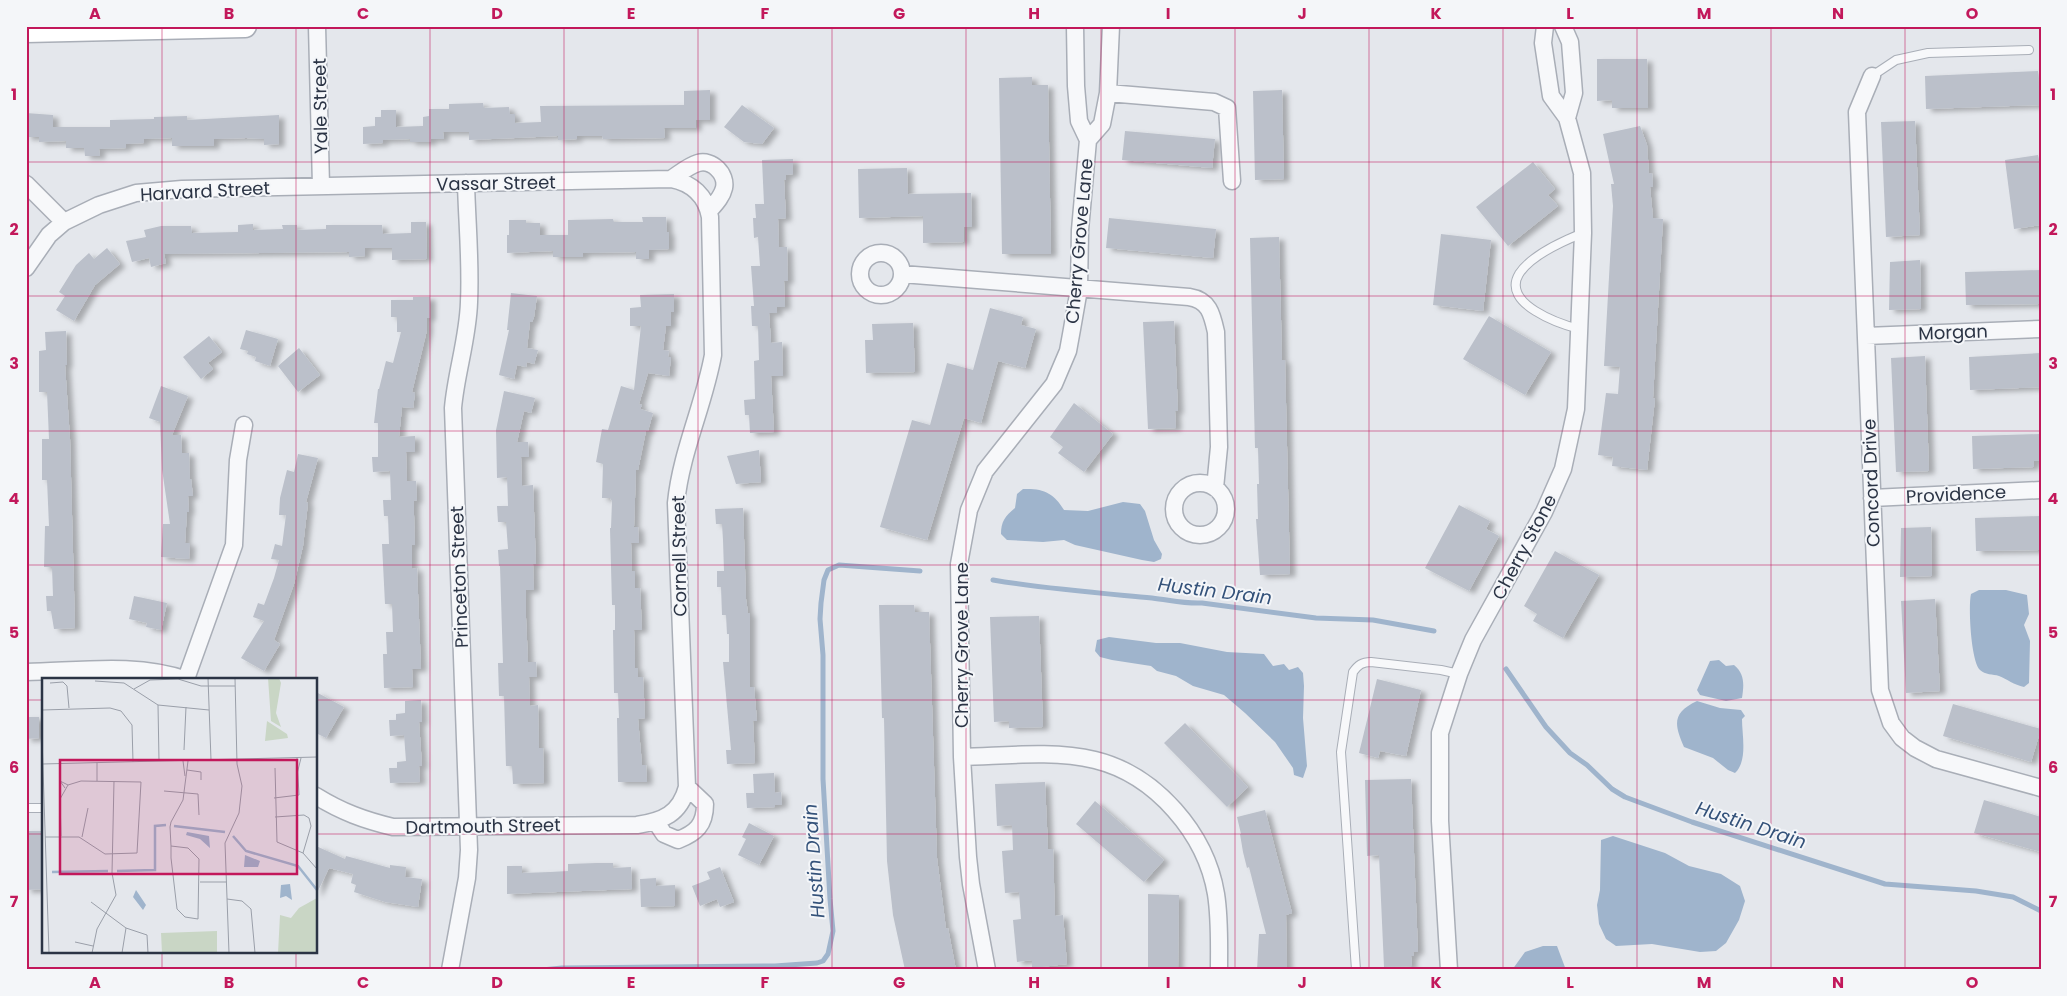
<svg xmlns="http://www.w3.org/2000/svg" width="2067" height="996" font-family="Poppins,sans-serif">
  <defs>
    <filter id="shadow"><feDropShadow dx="5.5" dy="3" stdDeviation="2.5" flood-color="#0004"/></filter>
  </defs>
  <rect width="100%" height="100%" fill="#e4e7ec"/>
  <path fill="#9fb4cc" d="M1023,489C1043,488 1054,493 1064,510L1088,511L1123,502L1140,504L1145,511L1154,540L1162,554L1161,559L1154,562L1142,560L1075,545L1064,540L1043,542L1007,540L1001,534C1001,522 1005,516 1015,508L1017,494Z
    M1979,590H2006L2027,595L2029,614L2024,625L2030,641L2029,683L2024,687C2014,685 2007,679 1999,676C1993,674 1985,675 1980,670C1971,662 1968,606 1971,594Z
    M1109,637L1156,643H1180L1227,652L1264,654L1273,666L1284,664L1289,670L1298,667L1303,673L1304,686L1303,718L1307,766L1303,778L1294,775L1293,768L1275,742L1245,713L1224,695L1193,686L1176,676L1157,671L1151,666L1112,660L1100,657L1095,651L1097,640Z
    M1719,660L1726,666L1734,665C1745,674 1744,685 1742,698L1726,701L1700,695L1697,690L1710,661Z
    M1697,701L1720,708L1741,710L1745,716L1742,719C1742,735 1748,761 1735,773L1728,770L1713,758L1684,747C1674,724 1672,713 1697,701Z
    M1613,836L1665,853L1689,866L1721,874L1740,886L1745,901L1739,920L1726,943L1716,951L1700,952L1652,944L1616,946L1606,939L1599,924L1597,905L1600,890L1601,840Z
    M1543,946H1557L1566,970H1512L1525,952Z"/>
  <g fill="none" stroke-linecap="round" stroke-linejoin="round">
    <path stroke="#9fb4cc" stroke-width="5" d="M993,580C1045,589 1099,593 1152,598C1170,600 1184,604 1202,603L1316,618L1373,620L1434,631
      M1506,669L1546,727L1570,753L1587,765L1612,789L1625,797L1692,822L1885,884L1976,891L2013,897L2041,911
      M542,970L562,968L775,966L817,963L823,961L828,954L833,931L830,899L823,779V655L820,619L821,603L824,580L828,570L839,565L920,571"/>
  </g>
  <path fill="#bbc0ca" filter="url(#shadow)" d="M1597,59H1647L1648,108H1612V100L1597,101Z
    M2038,71L2040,105L1926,109L1925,76Z
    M1032,77V85H1048L1051,254H1002L999,78Z
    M710,90V120H696V128H664L665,138L603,139L602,136H577V139L558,140V136L469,140V132H443L444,139H431V142H410V139L383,140V143L363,144V127L375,126V117H381V110H396V127L423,126V117L429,116V109H449V104L483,103L484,108L509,107L510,114H515V123L541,122L540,106L684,105V91Z
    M1282,90L1284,179L1255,180L1253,91Z
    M742,105L774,128L762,144L744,142L724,127Z
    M26,113L53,115V127H110V120L154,119V117L187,116V120L279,115V144L264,145V139L246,138L214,139V146H172V138L144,139V143L126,144V148L99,149L100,156H85L84,148H66V141L39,142V137H26Z
    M1915,121L1920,235L1886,237L1881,122Z
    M1640,126L1647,145L1649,174L1652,173L1653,187H1650L1653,218L1663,219L1653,398L1655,399L1647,470L1612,466L1613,457L1598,455L1606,393L1618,394L1620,367L1604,366L1613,206L1611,184H1614L1603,134Z
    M1125,131L1215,139L1212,168L1122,160Z
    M2038,155L2041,171V225L2014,229L2005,160Z
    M793,159V174L786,175V180H784L786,218L778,219L779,247H787L788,281H784L785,307H777V313H769L771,343L782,342L783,376H771L774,432L750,433L749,415H745L744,400L755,399L754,361L759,360L758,326H752L751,306H754L751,266H760L758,237L754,238L753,218H756L755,204H764L762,160Z
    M1533,162L1555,189L1548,195L1558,206L1508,246L1476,207Z
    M907,168L908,194L971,193L972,227H964V242L923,243V216L859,218L858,169Z
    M642,217H666L667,232H669V249L649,250V259H636V252L583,253V257H553V251L507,253V235H509V220H526V223H540V235H568V220L613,219L614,222H643Z
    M1109,218L1216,229L1213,258L1106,248Z
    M411,222H426L427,259L392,260V248H365V256L349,257V252L164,254L166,263L151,267L149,258L132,262L126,241L146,237L144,230L161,226H191L192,233L238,232V225L253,224V230L283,229L282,225H297V230L326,229V225H382L383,234L411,233Z
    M1441,234L1491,240L1483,311L1433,305Z
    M1279,237L1282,360H1285L1290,574L1260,575L1256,519H1258L1257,484H1259L1258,448H1255L1250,238Z
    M107,248L120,264L95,285L74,321L56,310L65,296L59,292L76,265L89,253L94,259Z
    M1920,260L1921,309L1889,310L1890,262Z
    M2041,270V304L1966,305L1965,272Z
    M511,293L537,296L534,317L532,322H530L527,348L538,350L534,364L527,362L526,367L517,365L514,379L499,375L509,330H507Z
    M674,294V312H671V326H666L663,350L669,351L668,357H671L669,376L648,373L639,404L642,405L640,409L653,413L648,431H646L638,470H636L634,527H638L639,543H631L632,571H635V588H640L642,630H634L635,658V668H638V677H643L645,718L638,719L642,765H646L647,782H618L617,718H619L618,693H614L613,630H615V605H612L610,528H611L612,501L610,498H602L603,464L596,462L602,429L608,430L621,386L634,390L641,326H630V308L641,307L640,295Z
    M413,297H430V318H427V330L412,392L415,393L413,408L402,407L399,437L415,436V452H406L407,481H416L417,500L414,501V515L415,545H412V569L417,568L421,669H412L413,687L384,688L383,654H387L386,632H393L392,604H385L382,544H389L388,516H384L383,500H391L390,471L373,472L372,457H378V423H374L378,389H379L386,361L393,363L401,332H397V317H391V300H413Z
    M990,308L1023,317L1021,325L1036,329L1025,368L998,361L981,423L964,418L927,540L880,527L912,420L930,425L947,363L973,370Z
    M1489,316L1551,352L1525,395L1463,359Z
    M1174,321L1178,411H1175L1176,428L1148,429L1143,322Z
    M913,323L915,372L866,373L865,340H873L872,324Z
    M246,330L278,339L270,366L255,361L256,357L247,354L248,351L240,349Z
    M66,331L67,365H65L70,439L75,628L54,629L51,611H47L46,596H53L52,567H44L45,526H49L47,480H42V439H49L47,392H39V351L46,350L45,332Z
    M209,336L222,352L208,363L213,369L201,379L183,357Z
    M299,348L320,375L298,392L278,366Z
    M2041,353V387L1970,390L1969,357Z
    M1925,356L1929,471L1896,472L1891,358Z
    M161,386L188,396L172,435H181L182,453H189L190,479H191L193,496H188L189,512H187L185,543H190L189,559L161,557L163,524H170L162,469L160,422L149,418Z
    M504,391L535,398L531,413L524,411L517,442H528L529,457H521L522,486L533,485L536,564H533L534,590H526V618L528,662H536L537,677H529L530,706L538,705L539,748H543L544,783L513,784L512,766H506L504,696H499L498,663H503L500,566H499L498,550L508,549L506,522H498L497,506H508L507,477L497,478L496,430Z
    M1074,403L1113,434L1084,472L1058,453L1063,447L1050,437Z
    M2041,434V461H2034V467L1973,469L1972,436Z
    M759,450L761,482L736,484L727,456Z
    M298,454L318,458L306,502L308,503L303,546L294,584L274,640L280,644L264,671L241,658L264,621L253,617L258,603L264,605L274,578L279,560L271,559L275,544L282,546L286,515H279L280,498L287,470L294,472Z
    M1459,505L1490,521L1486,529L1499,536L1469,591L1425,568Z
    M743,508L746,599L748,613H750V687H754L757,721H753L755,763L727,764L726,750H731L723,662H729V634H727L726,615H722L721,587H717V571H724L723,540L722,524H716L715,509Z
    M2041,516V550L1976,551L1975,518Z
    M1931,527L1932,576L1900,577L1901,528Z
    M1555,551L1599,575L1563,638L1533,621L1537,614L1524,606Z
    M134,596L167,603L161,630L146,627L147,623L129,619Z
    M1935,599L1940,691L1906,693L1901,601Z
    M879,605H914L915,612H929L937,858L946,929L948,928L956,970H905L893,915L887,861L884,718H882Z
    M1039,616L1043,727L1009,728V721L994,722L990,617Z
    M1377,679L1421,690L1406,756L1380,751L1378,758L1359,753Z
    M316,692L344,707L326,738L316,733Z
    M421,700L422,722H419L422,766H419L420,782L390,783L389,768H397V762L406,761L404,735L390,736L389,720H396V714L405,713V701Z
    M1953,704L2041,729L2031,762L1943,736Z
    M26,717H39V738L26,739Z
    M1185,723L1248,787L1227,807L1164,743Z
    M774,773L775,793L781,792L782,805H775V807L747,808L746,793H754L753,774Z
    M1411,779L1418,952H1413L1414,956H1411L1412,966L1384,967L1379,855L1367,856L1365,780Z
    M1045,782L1048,849H1053L1055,916L1063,915L1067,964L1032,968V960L1017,962L1013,920L1021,919L1019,892L1005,893L1002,851L1013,850L1012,825L997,826L995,784Z
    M1984,800L2041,817V852L1974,833Z
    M1095,801L1164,860L1144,882L1076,824Z
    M1265,810L1292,913L1286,915L1287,970H1257L1259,934H1266L1249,867L1247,868L1243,852L1240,834H1241L1237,817Z
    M749,823L774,836L759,865L738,855L746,839L742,837Z
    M26,831H43L44,889L26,890Z
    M316,846L345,859L346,856L390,868V865L406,867L405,877L422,879L418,907L385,902L354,892L356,885L351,883L353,874L329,868L316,895Z
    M597,863H613V868L631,867L632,889L507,894V866H522V873L550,872L568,871V864Z
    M720,867L734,902L720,907L717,899L700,906L692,886L710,879L707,872Z
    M656,878V886L675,885V906L641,907L640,879Z
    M1148,894L1179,895L1178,970H1148Z"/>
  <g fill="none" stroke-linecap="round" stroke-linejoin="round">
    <defs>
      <path id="service" d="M1872,76L1896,60L1928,53L2029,50
        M1579,329C1560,324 1501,304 1519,274C1531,255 1563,241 1583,233
        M26,808H44
        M1356,970L1341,752L1353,672C1358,665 1362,662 1371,662L1441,670L1459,674"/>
      <path id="minor" d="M317,26L321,186
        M1563,26L1570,42L1574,93L1567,118
        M1872,76L1857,112L1880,690L1891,723L1902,738L1915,748L1936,759L2041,788
        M1108,93L1214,102L1227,108L1232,181
        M1088,140L1102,124L1108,93L1111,26
        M671,179C679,174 688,166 698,163C712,159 727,174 724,188C722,197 715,204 709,211
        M26,184L64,222
        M860 274a21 21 0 1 1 42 0a21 21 0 1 1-42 0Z
        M26,268L49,235L64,222L99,205L136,193L182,189L671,179C692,183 706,196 710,217L713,355C704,405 681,452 676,503L687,787C680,814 663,821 637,825L393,827C364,820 342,812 316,796
        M902,274L1189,297C1209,300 1212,314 1216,332L1219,447L1215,488
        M1866,336L2041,329
        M1174 509a26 26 0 1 1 52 0a26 26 0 1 1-52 0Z
        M1872,498L2041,490
        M26,672C79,671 136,662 187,680
        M186,679L234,545L238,460L244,425
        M962,757C1005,756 1052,750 1095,760C1156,775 1206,834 1216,894C1220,919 1219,945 1219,970
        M656,822L664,834L678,840C696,833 705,825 705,804L687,787
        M450,970L467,878L469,850L453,408C456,373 468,338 469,302C471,263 467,223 466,183
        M987,970L971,884L968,857L962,757L959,564L969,510L985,471L1054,384L1068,351L1072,329L1079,289L1080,230L1088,140L1079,121L1076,86L1075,26
        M1449,970L1440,821V733L1459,674L1473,640L1544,512L1563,469L1576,409L1583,233L1582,173L1567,118L1551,96L1543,43L1545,26"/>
      <path id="secondary" d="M26,31L245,26"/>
    </defs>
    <use href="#service" stroke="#a9aeb7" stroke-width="10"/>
    <use href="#minor" stroke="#a9aeb7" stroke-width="19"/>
    <use href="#secondary" stroke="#a9aeb7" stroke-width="25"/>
    <use href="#service" stroke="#f7f8fa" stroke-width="8"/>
    <use href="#minor" stroke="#f7f8fa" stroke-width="16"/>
    <use href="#secondary" stroke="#fff" stroke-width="22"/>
  </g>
  <path fill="none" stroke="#c2185b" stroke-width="1" stroke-opacity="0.55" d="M162,26V680M296,26V680M430,26V970M564,26V970M698,26V970M832,26V970M966,26V970M1101,26V970M1235,26V970M1369,26V970M1503,26V970M1637,26V970M1771,26V970M1905,26V970M26,162H2041M26,296H2041M26,431H2041M26,565H2041M26,700H44M316,700H2041M26,834H44M316,834H2041M162,952V970M296,952V970"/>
  <g text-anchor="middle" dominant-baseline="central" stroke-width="4" stroke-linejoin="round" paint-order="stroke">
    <g font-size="18" fill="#2b3445" stroke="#f4f6f9">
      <text transform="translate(320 106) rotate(-91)">Yale Street</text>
      <text transform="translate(496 183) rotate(-1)">Vassar Street</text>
      <text transform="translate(205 191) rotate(-3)">Harvard Street</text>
      <text transform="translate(1079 241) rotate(-85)">Cherry Grove Lane</text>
      <text transform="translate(1953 332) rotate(-2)">Morgan</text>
      <text transform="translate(1871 483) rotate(-92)">Concord Drive</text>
      <text transform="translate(1956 494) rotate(-3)">Providence</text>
      <text transform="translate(1524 547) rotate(-62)">Cherry Stone</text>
      <text transform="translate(679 556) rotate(-91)">Cornell Street</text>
      <text transform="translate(459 577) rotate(-92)">Princeton Street</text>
      <text transform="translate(961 645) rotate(-90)">Cherry Grove Lane</text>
      <text transform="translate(483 826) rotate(-1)">Dartmouth Street</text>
    </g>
    <g font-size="19" font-style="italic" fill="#34527a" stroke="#f4f6f9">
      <text transform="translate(1215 591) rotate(7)">Hustin Drain</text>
      <text transform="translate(1751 825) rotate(18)">Hustin Drain</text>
      <text transform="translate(814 861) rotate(-94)">Hustin Drain</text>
    </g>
  </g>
  <g transform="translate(42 678)">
    <rect width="275" height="275" fill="#e4e7ec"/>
    <path d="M226,0H237L239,5L234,35L239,49L229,43ZM225,43L245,56L246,60L223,63ZM275,220V275H236L238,237L249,240L257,230ZM175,253V275H120L119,255Z" fill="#c9d6c5"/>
    <path d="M145,154L167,158L168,170L158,161L144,157ZM203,177L218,183L216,189H202ZM248,206L250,222L244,218L238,220L239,207ZM94,212L104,227L101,232L91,219Z" fill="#9fb4cc"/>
    <path fill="none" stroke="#9fb4cc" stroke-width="2.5" d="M132,148L183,154M191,158L204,173L256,188L275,212M75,193L113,192V148L124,147M10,194L66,193"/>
    <path fill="none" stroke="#9a9fa9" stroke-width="1" d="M166,0L169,82M53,3L82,5L116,27L167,32M8,5L21,4L25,8L27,30M92,11L108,2L136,1L159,8H193M116,27L117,83M0,32L68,30L79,33L90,47L91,84M0,59L7,275M142,72L144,29M141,83L143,98M55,84V103M0,86L275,79M233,90L235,164L261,175L275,191M145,92L159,94V102M255,96L259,80M23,110L18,103L26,107M122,113L156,116L157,137M232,120L257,117L255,80M233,139L262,137L267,140L269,148L261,175M3,159H37L63,176L95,175L99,104L39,103L26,107L18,121L19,158M40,159L46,130M129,168L146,170L157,181L156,241L143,239L135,231L129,180V168L128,149L129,144L141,122L146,83M158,204H185M185,221L200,223L209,231L213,275M49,224L84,250L105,257L106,275M33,264L51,268M50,275L55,251L74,217L70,195L72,103M80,275L84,250M187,275L183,165L197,135L200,108L195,86L193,0"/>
    <path fill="#c2185b" fill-opacity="0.15" stroke="#c2185b" stroke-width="2.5" d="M18,82H255V196H18Z"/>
    <rect width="275" height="275" fill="none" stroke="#2b3445" stroke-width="2.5"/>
  </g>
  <rect width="2067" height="996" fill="none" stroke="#f4f6f9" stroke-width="55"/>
  <rect x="28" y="28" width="2012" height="940" fill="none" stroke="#c2185b" stroke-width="2"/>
  <g font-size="16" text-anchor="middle" font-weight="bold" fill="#c2185b">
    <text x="95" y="19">A</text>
    <text x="229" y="19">B</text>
    <text x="363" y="19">C</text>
    <text x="497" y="19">D</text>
    <text x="631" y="19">E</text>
    <text x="765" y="19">F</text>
    <text x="899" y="19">G</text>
    <text x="1034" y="19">H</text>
    <text x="1168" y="19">I</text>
    <text x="1302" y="19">J</text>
    <text x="1436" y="19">K</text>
    <text x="1570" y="19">L</text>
    <text x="1704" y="19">M</text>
    <text x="1838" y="19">N</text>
    <text x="1972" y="19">O</text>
    <text x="14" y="100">1</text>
    <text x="2053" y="100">1</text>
    <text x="14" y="235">2</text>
    <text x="2053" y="235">2</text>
    <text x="14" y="369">3</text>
    <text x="2053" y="369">3</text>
    <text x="14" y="504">4</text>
    <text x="2053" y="504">4</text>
    <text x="14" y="638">5</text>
    <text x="2053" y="638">5</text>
    <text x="14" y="773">6</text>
    <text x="2053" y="773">6</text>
    <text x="14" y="907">7</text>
    <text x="2053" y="907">7</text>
    <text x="95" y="988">A</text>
    <text x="229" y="988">B</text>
    <text x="363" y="988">C</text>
    <text x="497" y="988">D</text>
    <text x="631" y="988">E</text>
    <text x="765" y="988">F</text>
    <text x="899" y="988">G</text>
    <text x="1034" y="988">H</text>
    <text x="1168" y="988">I</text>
    <text x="1302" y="988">J</text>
    <text x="1436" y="988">K</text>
    <text x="1570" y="988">L</text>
    <text x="1704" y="988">M</text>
    <text x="1838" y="988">N</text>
    <text x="1972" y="988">O</text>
  </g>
</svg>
